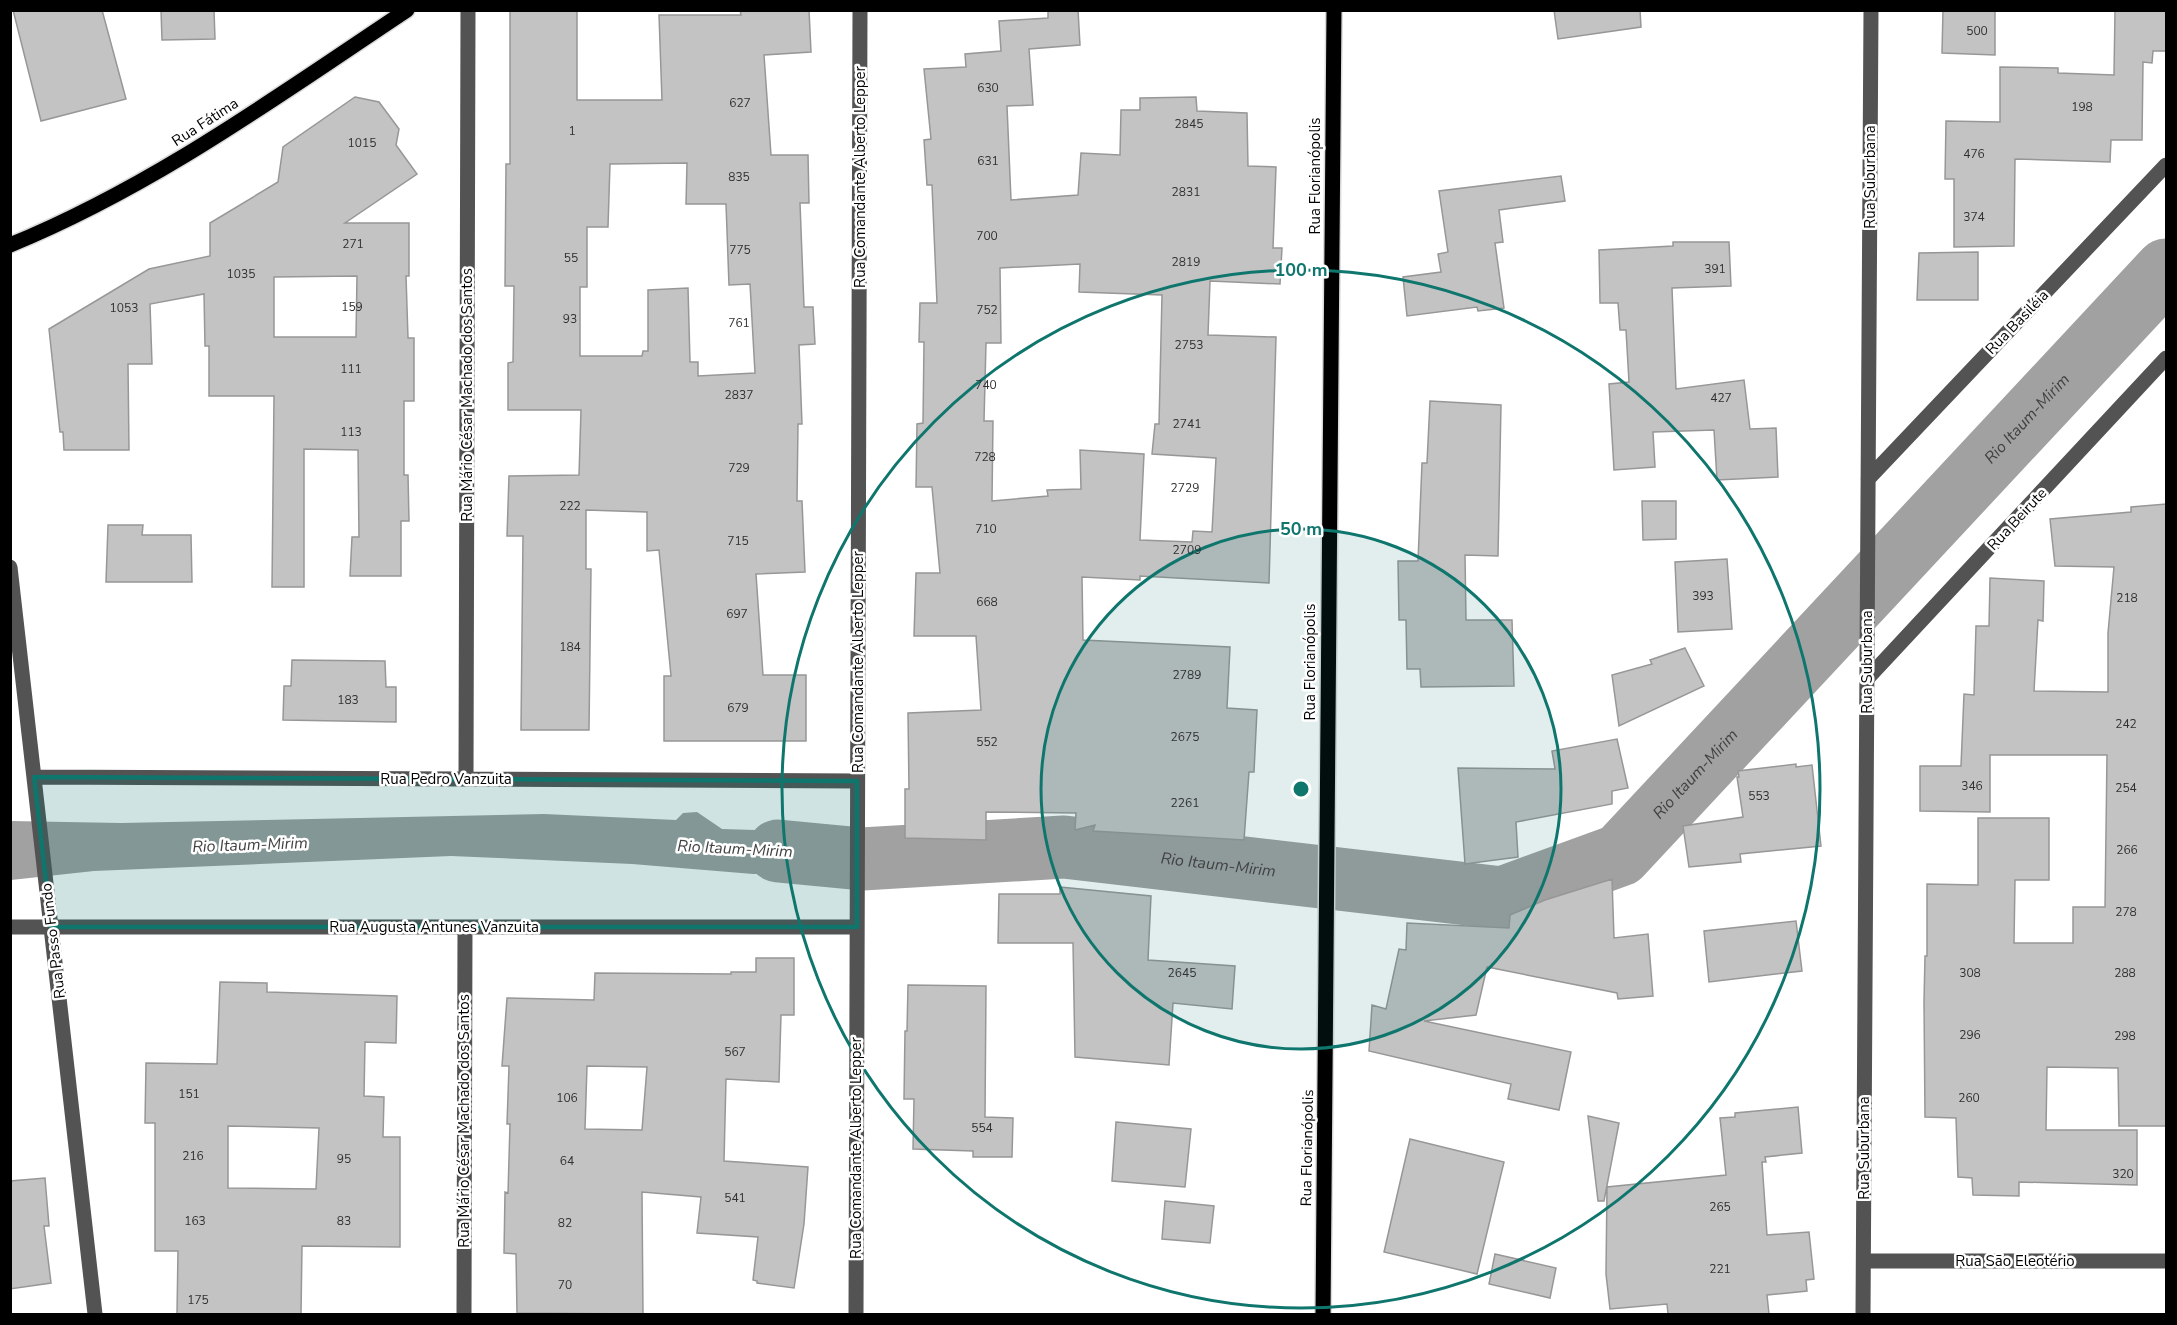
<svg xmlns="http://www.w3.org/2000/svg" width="2177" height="1325" font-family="'Nunito Sans',sans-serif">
  <rect width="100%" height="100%" fill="#fff"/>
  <path fill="#a1a1a1" d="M697,812L722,829L855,833L853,873L753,874L632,864L451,856L94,871L11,880V821L121,823L544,814L676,820L683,813Z"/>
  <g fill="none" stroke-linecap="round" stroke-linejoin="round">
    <path stroke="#a1a1a1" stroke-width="63" id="s1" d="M778,851L862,859L1064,847L1502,898L1620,855L2166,270"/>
  </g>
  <path fill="#c3c3c3" stroke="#979797" stroke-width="1.5" fill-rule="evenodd" d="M13,10H102L126,99L41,121Z
    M161,10H214L215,39L162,40Z
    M510,10H577V100H662L659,15H741L740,10H809L811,52L764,55L771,155H808L809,203H800L804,307H813L815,344L799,345L802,424H798L797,501H802L805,572L756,574L763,675H806V741H664V676H671L659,550L647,551V512L586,510V569H591L589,730H521L523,536H507L509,476L579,475L581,410H508V363L513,362L514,286H505L506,164H510ZM687,163L686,204H726L729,285L750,284L755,373L698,376V362H690L688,288L648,290V351H643L642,356H580V287H587V227H608L610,164Z
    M1048,10H1078L1080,45L1029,49L1033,105L1007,106L1011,200L1078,195L1081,153L1120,155L1121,110H1140V98L1196,97L1197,111L1247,113L1248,166L1276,167L1273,248H1282L1280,284L1210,281L1208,335L1276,337L1269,583L1140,576V580L1082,577L1083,640L1230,647L1227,708L1257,710L1254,772H1249L1244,840L1093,831L1095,825L1075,830L1076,813L986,812V840L905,838V789H909L908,713L981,710L976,636H914L916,573H940L932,487H916L917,424L923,423L924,342H919L920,303H937L932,185H927L924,140L931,139L924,69L966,67L965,54L1001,51L999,21L1048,18ZM1080,264L1079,292L1162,295L1159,424H1155L1152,454L1216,458L1212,532L1193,531L1192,542L1140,540L1144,454L1080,450L1081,489L1047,490L1048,496L992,501L993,421H984L986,343H1001L1000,268Z
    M1554,10H1640L1641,27L1558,39Z
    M1943,10H1995V55L1942,53Z
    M2115,10H2166V51H2153L2152,63L2143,62L2142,140H2111L2110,162L2015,159L2014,246L1954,247V179H1945L1946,121L2000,122V67L2058,68V73L2114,75Z
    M355,97L379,102L399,129L396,145L417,174L345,223H409V276H406L408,338H414V401H404V475H408L409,521H401V576H350L352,537H359L358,450L304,449V587H272L274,396H209V346H205L204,294L150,304L152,364H128L129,450H64L63,432H60L49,329L149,269L210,256V223L278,182L283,147ZM357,276L356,337H274V277Z
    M1561,176L1565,201L1499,210L1503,242L1495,243L1504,308L1478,311L1477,307L1407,316L1403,277L1441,272L1438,254L1448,252L1439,191Z
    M1673,242H1729L1731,286L1672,288L1676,389L1744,380L1750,429L1776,428L1778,477L1717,480L1714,430L1653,432L1655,467L1614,470L1609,384L1629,382L1626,330H1620L1618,303H1600L1599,250L1673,246Z
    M1978,252V300H1917L1919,253Z
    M1430,401L1501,405L1498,556L1465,555L1466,620H1512L1514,686L1421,687L1420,669H1407L1406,620H1399L1398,561H1418L1422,463H1427Z
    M1642,501H1676V539L1643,540Z
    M2166,504V1126H2119L2118,1068L2047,1067L2046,1130H2137V1185L2019,1182V1196L1973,1195L1972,1178L1958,1177L1956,1118L1925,1117L1924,1002L1925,956H1927V884L1978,885V818H2049V880H2015L2014,943H2073V907H2105L2107,755H1990V812L1920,811V766H1961L1964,694L1974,695L1976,626H1989L1990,578L2044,581L2043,621L2038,620L2034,691L2108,692V633L2114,567L2055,566L2050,519L2131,512V507Z
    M108,525H143L142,535H191L192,582H106Z
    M1727,559L1732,629L1678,632L1675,562Z
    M1685,648L1704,686L1619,726L1612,675L1652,664L1650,660Z
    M292,660L385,661L386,687H396V722L283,720L284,686H291Z
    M1617,739L1628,788L1612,791V804L1516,822L1518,857L1465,864L1458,768L1555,769L1552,751Z
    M1796,764V767L1812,765L1821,846L1740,854L1741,862L1689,867L1683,826L1743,817L1737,777H1739L1738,771Z
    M1612,879L1614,938L1648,934L1653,996L1618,999L1617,993L1487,967L1476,1015L1424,1021L1571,1052L1559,1110L1508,1099L1511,1084L1369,1051L1372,1005L1386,1009L1399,949L1406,950L1407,923L1509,928L1510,915L1545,900Z
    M1060,887L1151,896L1148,960L1235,966L1232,1009L1173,1003L1169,1065L1075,1057L1073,943H998L999,894H1060Z
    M1796,921L1802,971L1709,982L1704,931Z
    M756,958H794V1015H781L779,1082L726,1079L724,1161L808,1167L804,1224L794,1288L757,1283V1281L753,1280L758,1237L697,1233L701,1197L642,1192L643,1314L517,1313L516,1254L504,1253L505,1192L508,1193L510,1124H507L509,1066H502L507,998L594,1000L595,973L731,974V972H756ZM587,1066L647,1067L642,1130L585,1129Z
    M220,982L267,983V992L397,996L396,1043L365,1042L364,1096L384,1097L383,1137H400V1247L302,1246L301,1314H177L178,1251H155V1123H145L146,1063L217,1064ZM228,1126L319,1128L316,1189L228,1188Z
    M908,985L986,986L985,1117L1013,1118L1012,1157H973V1151L913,1149L914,1099H904L905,1031H907Z
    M1798,1107L1802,1153L1765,1157L1766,1162H1762L1767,1235L1809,1232L1814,1279L1806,1280L1807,1291L1767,1295L1769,1314H1668L1667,1304L1610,1309L1606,1274L1607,1187L1726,1175L1720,1118L1735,1117V1113Z
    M1588,1116L1619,1123L1604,1201H1598Z
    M1116,1122L1191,1129L1185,1187L1112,1181Z
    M1410,1139L1504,1162L1477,1274L1384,1252Z
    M45,1178L49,1226H44L51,1283L10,1289V1181Z
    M1165,1201L1214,1206L1210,1243L1162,1239Z
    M1495,1254L1556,1268L1550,1298L1489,1284Z"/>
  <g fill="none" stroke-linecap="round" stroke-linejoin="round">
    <defs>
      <path id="major" d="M10,245C154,186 279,95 407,10
        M1323,1314L1334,10"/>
    </defs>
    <use href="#major" stroke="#dbdbdb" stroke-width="18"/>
    <path stroke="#535353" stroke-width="15" d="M1868,479L2166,165
      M10,567L95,1314
      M1867,679L2166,358
      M34,777L857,781
      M466,779L468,10
      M10,927H857
      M1864,1261H2166
      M464,1314L465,927
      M856,1314L860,10
      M1863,1314L1871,10"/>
    <use href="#major" stroke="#000" stroke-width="15"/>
  </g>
  <path fill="#0f766e" fill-opacity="0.2" stroke="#0f766e" stroke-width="4.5" stroke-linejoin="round" d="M34,777L857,781V927H51Z"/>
  <circle cx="1301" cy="789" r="260" fill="#0f766e" fill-opacity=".12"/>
  <g fill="none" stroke="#0f766e" stroke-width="3">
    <circle cx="1301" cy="789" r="260"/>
    <circle cx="1301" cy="789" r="519"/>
  </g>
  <g text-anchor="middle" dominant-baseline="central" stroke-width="5" stroke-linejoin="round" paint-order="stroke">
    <g font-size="12" fill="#313131">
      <text x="1977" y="31">500</text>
      <text x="988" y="88">630</text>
      <text x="740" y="103">627</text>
      <text x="2082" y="107">198</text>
      <text x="1189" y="124">2845</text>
      <text x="572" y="131">1</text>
      <text x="362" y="143">1015</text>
      <text x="1974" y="154">476</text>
      <text x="988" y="161">631</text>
      <text x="739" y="177">835</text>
      <text x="1186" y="192">2831</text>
      <text x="1974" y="217">374</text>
      <text x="987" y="236">700</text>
      <text x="353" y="244">271</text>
      <text x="740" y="250">775</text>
      <text x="571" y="258">55</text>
      <text x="1186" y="262">2819</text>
      <text x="1715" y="269">391</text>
      <text x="241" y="274">1035</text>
      <text x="352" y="307">159</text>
      <text x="124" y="308">1053</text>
      <text x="987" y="310">752</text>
      <text x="570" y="319">93</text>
      <text x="739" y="323">761</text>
      <text x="1189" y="345">2753</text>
      <text x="351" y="369">111</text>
      <text x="986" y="385">740</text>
      <text x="739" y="395">2837</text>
      <text x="1721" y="398">427</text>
      <text x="1187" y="424">2741</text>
      <text x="351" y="432">113</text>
      <text x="985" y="457">728</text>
      <text x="739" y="468">729</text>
      <text x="1185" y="488">2729</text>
      <text x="570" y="506">222</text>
      <text x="986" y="529">710</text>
      <text x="738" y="541">715</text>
      <text x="1187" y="550">2709</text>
      <text x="1703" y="596">393</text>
      <text x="2127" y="598">218</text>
      <text x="987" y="602">668</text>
      <text x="737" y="614">697</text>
      <text x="570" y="647">184</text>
      <text x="1187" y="675">2789</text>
      <text x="348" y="700">183</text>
      <text x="738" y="708">679</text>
      <text x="2126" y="724">242</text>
      <text x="1185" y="737">2675</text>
      <text x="987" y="742">552</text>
      <text x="1972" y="786">346</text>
      <text x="2126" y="788">254</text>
      <text x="1759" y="796">553</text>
      <text x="1185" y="803">2261</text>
      <text x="2127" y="850">266</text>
      <text x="2126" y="912">278</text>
      <text x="1182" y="973">2645</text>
      <text x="1970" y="973">308</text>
      <text x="2125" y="973">288</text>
      <text x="1970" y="1035">296</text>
      <text x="2125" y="1036">298</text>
      <text x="735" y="1052">567</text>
      <text x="189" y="1094">151</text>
      <text x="567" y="1098">106</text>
      <text x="1969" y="1098">260</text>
      <text x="982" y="1128">554</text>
      <text x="193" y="1156">216</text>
      <text x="344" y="1159">95</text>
      <text x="567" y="1161">64</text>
      <text x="2123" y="1174">320</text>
      <text x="735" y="1198">541</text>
      <text x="1720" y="1207">265</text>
      <text x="195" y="1221">163</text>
      <text x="344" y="1221">83</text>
      <text x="565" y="1223">82</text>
      <text x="1720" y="1269">221</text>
      <text x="565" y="1285">70</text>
      <text x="198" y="1300">175</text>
    </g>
    <g font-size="15" fill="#000" stroke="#fff">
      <text transform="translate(205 122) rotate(-33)">Rua Fátima</text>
      <text transform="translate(1315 176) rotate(-90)">Rua Florianópolis</text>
      <text transform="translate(860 177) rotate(-90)">Rua Comandante Alberto Lepper</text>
      <text transform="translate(1870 177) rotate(-90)">Rua Suburbana</text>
      <text transform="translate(2017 322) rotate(-46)">Rua Basiléia</text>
      <text transform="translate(467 395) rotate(-90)">Rua Mário César Machado dos Santos</text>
      <text transform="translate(2017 519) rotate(-47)">Rua Beirute</text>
      <text transform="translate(858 662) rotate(-90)">Rua Comandante Alberto Lepper</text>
      <text transform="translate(1310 662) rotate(-90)">Rua Florianópolis</text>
      <text transform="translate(1867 662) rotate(-90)">Rua Suburbana</text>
      <text x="446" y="779">Rua Pedro Vanzuita</text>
      <text x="434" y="927">Rua Augusta Antunes Vanzuita</text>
      <text transform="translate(53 941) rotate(-97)">Rua Passo Fundo</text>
      <text transform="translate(464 1121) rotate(-90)">Rua Mário César Machado dos Santos</text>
      <text transform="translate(856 1148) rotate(-90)">Rua Comandante Alberto Lepper</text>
      <text transform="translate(1307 1148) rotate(-89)">Rua Florianópolis</text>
      <text transform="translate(1864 1148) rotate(-90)">Rua Suburbana</text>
      <text x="2015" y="1261">Rua São Eleotério</text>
    </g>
    <g font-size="16" font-style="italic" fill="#424242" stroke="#fff">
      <text stroke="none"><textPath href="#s1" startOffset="1450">Rio Itaum-Mirim</textPath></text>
      <text stroke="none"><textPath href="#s1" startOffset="964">Rio Itaum-Mirim</textPath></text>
      <text transform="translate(250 845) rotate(-2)">Rio Itaum-Mirim</text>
      <text transform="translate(735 849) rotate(3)">Rio Itaum-Mirim</text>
      <text stroke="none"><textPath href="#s1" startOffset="442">Rio Itaum-Mirim</textPath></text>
    </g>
  </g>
  <circle cx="1301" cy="789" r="9" fill="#0f766e" stroke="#fff" stroke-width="3"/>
  <g font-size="18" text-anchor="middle" font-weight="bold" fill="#0f766e" stroke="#fff" stroke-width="5" stroke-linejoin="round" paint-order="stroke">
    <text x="1301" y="276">100 m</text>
    <text x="1301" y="535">50 m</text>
  </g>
  <rect width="2177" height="1325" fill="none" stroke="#000000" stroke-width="24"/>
</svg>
